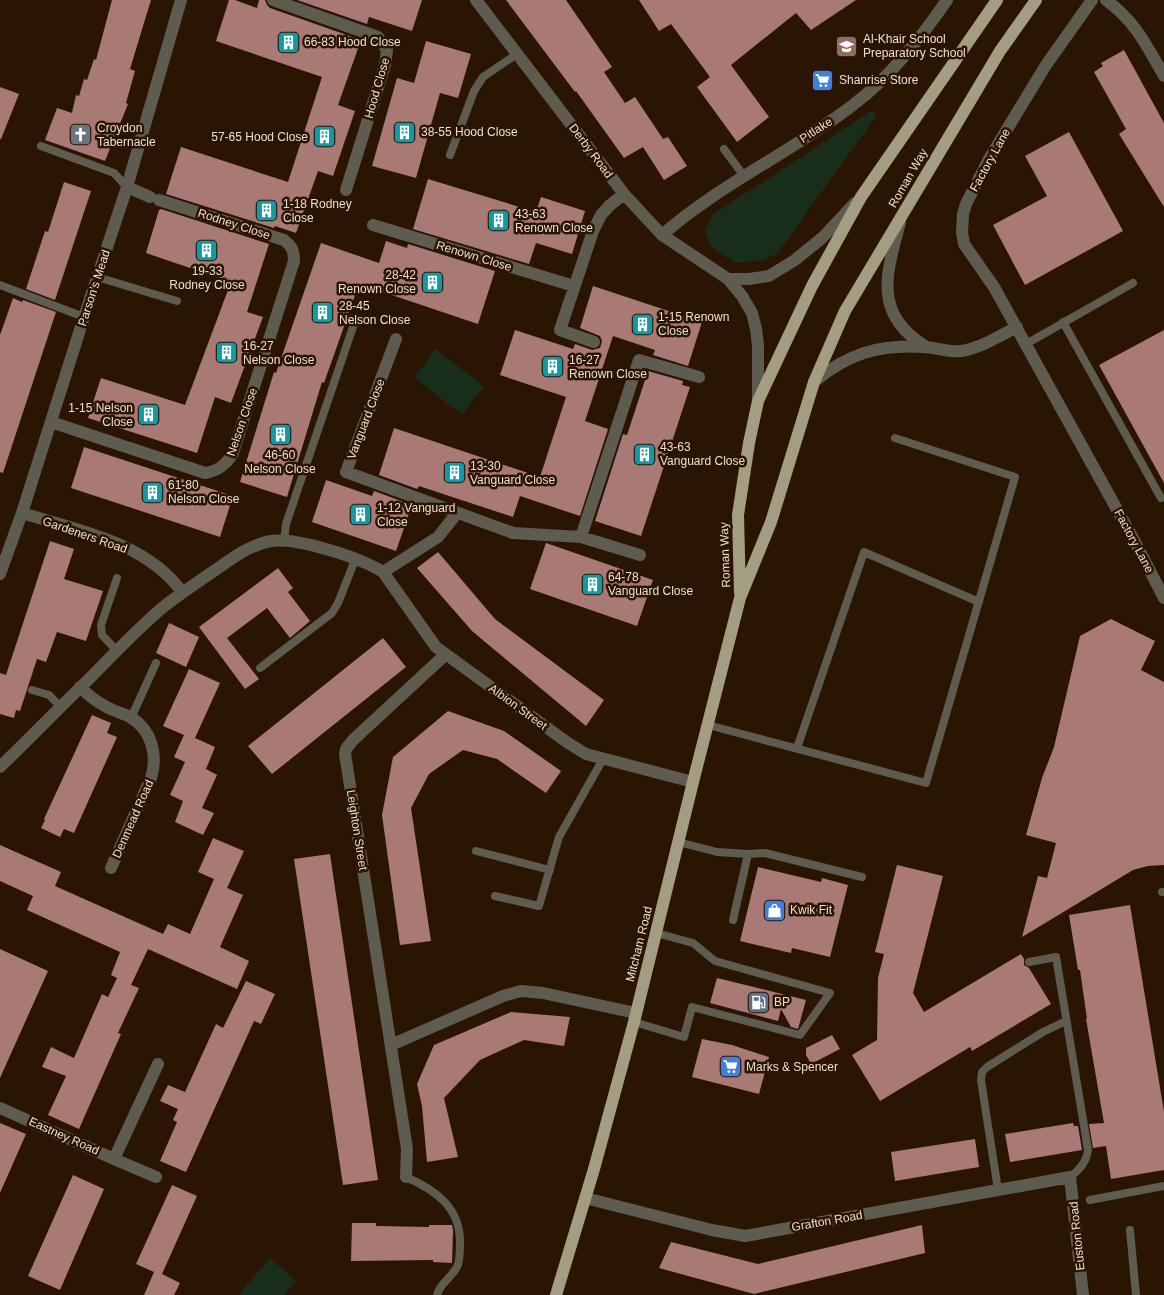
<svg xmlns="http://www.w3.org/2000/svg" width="1164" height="1295" font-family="Helvetica,sans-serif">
  <rect width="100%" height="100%" fill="#2a1502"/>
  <path fill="#182e1a" d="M873,110L877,115L777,254L763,260L735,263L711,247L705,231L712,215Z
    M436,349L484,387L462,415L414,378Z
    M270,1258L296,1281L285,1295H238Z"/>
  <path fill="#a97976" d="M112,0H151L130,69L135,71L126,103L128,104L105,161L45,140L57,108L72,113L76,95L79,96L84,79L87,80L94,59L96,60Z
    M229,0H235L257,8L259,0H265L267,5L270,8L361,40L338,105L355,111L333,176L318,171L296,233L275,226L274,228L166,194L181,147L288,182L322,77L216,41Z
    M297,0H422L412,31L369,17L367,24Z
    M506,0H566L612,67L604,72L625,103L635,97L663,139L668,137L687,166L664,180L643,147L624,158L576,91L575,92Z
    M639,0H856L811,30L796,13L731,65L769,117L737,142L697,87L710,77L671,24L659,31Z
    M426,41L471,54L458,98L440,93L416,178L372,166L397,78L414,83Z
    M1124,50L1164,123V207L1119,134L1126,129L1094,72L1103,66L1101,63Z
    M0,87L19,94L1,139H0Z
    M1069,132L1123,231L1025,285L993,225L1047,196L1025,156Z
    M428,179L536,212L541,197L585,211L572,254L536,243L529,264L413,229Z
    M64,182L91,191L55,300L26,289L45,231L48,232Z
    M161,209L269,244L247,312L263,317L231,403L215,397L197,453L88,418L101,378L185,405L231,282L146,253L159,210Z
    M386,241L407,248L408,244L495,271L478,324L359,284L324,383L322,382L287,497L240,482L274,372L276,373L321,243L379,263Z
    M593,286L702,322L688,366L653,355L655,350L613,336L585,421L608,429L580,516L520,496L513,517L419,486L417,489L379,475L394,428L540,477L566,397L500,375L515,330L573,349L575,344L592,350L600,348L602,341L600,336L580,328Z
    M13,298L22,302L23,300L56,312L3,473L0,472V335Z
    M1164,330V483L1099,365Z
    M648,371L683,381L682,385L690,387L641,536L595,521L623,434L627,435Z
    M84,447L233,496L220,537L71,488Z
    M326,480L372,496L374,491L412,505L396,551L312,522Z
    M50,541L74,549L64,579L103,591L86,641L57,632L46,662L37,659L20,711L16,710L14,718L0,714V673L6,675Z
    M546,543L653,580L637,626L530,589Z
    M438,552L495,619L604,700L586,726L472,631L417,568Z
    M278,568L293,588L288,592L310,621L290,638L267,608L227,638L259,679L245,689L199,627Z
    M1111,619L1155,641L1141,670L1164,682V865L1148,866L1133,870L1022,937L1038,876L1047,878L1056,843L1026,835L1042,778L1054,747L1080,636Z
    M169,623L199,637L186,667L156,653Z
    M383,638L406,667L272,774L248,746Z
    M189,669L220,683L195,738L215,747L206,769L217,775L202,808L214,813L203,835L175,822L183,801L170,795L185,762L174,757L184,735L163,726Z
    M448,711L504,731L561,771L546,793L497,759L463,750L429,774L411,808L431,941L400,945L382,815L393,757Z
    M92,715L111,723L107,733L117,737L74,833L64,829L60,837L41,828L45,820L44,819Z
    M213,838L244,851L227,888L243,895L220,947L249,961L237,989L148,949L131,985L139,988L118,1033L121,1034L79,1129L48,1115L66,1076L42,1067L51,1047L74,1058L102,994L108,997L117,978L111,975L120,952L27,910L33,896L0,881V845L61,872L55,886L163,934L168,924L190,934L214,879L198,872Z
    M330,854L378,1180L343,1185L294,859Z
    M897,865L943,876L913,993L924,1012L1021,954L1024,959V965L1029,968L1051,1004L972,1051L970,1047L880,1101L852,1055L877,1040L878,978L884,954L875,952Z
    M758,867L821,882L822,878L848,885L830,957L792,948L791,953L740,941Z
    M1130,905L1164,1112V1170L1111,1179L1106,1146L1093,1148L1089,1124L1104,1123L1086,1019H1087L1080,970H1078L1069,915Z
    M0,949L48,971L0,1078Z
    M717,978L806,1000L798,1029L791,1027L781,1009L778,1021L710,1003Z
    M246,981L275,994L261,1024L254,1021L186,1172L160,1161L177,1122L173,1120L178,1109L160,1101L168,1085L185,1092L216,1024L223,1028Z
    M511,1012L570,1017L564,1046L524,1040L480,1060L444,1098L458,1157L427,1162L422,1106L417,1084L434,1045Z
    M832,1035L840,1049L811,1064L806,1055V1048Z
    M702,1039L732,1045L769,1057L759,1094L692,1077Z
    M0,1123L26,1134L0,1193Z
    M1073,1123L1074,1126H1078L1082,1150L1010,1162L1005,1134Z
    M975,1139L979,1167L895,1181L891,1152Z
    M73,1175L104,1189L60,1290L28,1276Z
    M172,1185L197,1196L162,1274L180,1283L174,1295H144L154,1272L136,1264Z
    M352,1223H376V1226L429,1227V1225H452L453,1231L452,1263L433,1262V1260L351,1261Z
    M922,1225L925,1253L754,1294L659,1268L671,1242L758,1264Z"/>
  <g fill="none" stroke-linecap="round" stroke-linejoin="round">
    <path stroke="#5e5c4f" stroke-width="8" d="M41,146L114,173L127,187
      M724,149L744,176
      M450,155L474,91L483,77L517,54
      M97,277L177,301
      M0,285L84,317
      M1063,322L1161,498
      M1026,344L1133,283
      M284,541L286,524L356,318
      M117,651L102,635L101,625L117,578
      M260,668L332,613L338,603L355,560
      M32,690L49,695L61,707
      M131,718L156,663
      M708,725L926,783L1015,477L895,438
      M797,748L864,552L979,602
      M678,842L717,852L748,854L765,853L862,877
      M476,851L550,870
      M1162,892H1164
      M495,896L539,906L559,837L603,759
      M733,920L748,854
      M1029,962L1056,957L1088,1150C1086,1163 1080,1169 1070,1177
      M634,1022L684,1037L692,1007L800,1035L830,993L715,961L693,943L656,933
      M406,1177C436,1190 461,1208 460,1244C460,1251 460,1261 457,1267C451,1278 440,1283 437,1295
      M998,1190L981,1080L982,1072L987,1067L1043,1032L1066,1021
      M1090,1200L1164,1186
      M1130,1230L1136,1295"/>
    <path stroke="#5e5c4f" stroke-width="12" d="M273,0L378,37L387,50L385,65L346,190
      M476,0L624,194L662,235
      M1106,0C1135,21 1147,46 1164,76
      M127,187L150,197
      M373,225L574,286
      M396,339L346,472L513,533L581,537L640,555
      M594,342L560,330L593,231L601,215L609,206L624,194
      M51,422L205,473C218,471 226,465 233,453L294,261C294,251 292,246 284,240L159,200
      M22,513C77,530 146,542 182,592
      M581,537L639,360L699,377
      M383,572L438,537L457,513
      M0,574L22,513L84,317L127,187L181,0
      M80,687C88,695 95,701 105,706C113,711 122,713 130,717C152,730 158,755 151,778L111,868
      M0,767C29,739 57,710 86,682C111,657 135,631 162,608C178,595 195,584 211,573C230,560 248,545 271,541C297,537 361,558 383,572L436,647L568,743L586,754L693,782
      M391,1045L503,996L521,991L543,993L636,1013
      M0,1108L114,1159L158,1064
      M114,1159L156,1177
      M406,1177L407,1149L345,754L346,749L353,740L445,655
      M585,1198L712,1230L745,1236L1070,1177L1083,1295"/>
    <path stroke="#5e5c4f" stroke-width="12" d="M1092,0L1046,65L989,159L966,204L963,214L962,232L964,244L994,287L1135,542L1164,598
      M900,223C886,274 873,314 925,346
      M728,279H749L769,276L795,260L822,238L855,203
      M814,382C847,354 879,344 923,347C936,347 948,353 961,351C981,348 999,336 1017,327
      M758,401V345L756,329L752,313L742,296L728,279L662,235C720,184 792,152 853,105C891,76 920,39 947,0"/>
    <path stroke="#a39e82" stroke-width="12" d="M740,593L738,515L749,443L758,401L812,286L861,197L997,0
      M556,1295L594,1169L634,1022L693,782L740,598L771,522L814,382L845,311L1000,51L1036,0"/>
  </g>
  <defs>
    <symbol id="building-square" viewBox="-11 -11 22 22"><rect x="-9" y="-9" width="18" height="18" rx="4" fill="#0f9aa8" stroke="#2a1502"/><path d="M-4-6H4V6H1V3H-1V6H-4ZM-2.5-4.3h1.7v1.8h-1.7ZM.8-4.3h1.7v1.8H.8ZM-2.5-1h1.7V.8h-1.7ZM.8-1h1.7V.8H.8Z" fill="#fff"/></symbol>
    <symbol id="school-square" viewBox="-11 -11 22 22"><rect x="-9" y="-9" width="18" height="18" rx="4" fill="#8d6e63" stroke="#2a1502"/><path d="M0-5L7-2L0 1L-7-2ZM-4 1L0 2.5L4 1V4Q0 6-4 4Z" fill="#fff"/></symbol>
    <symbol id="supermarket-square" viewBox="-11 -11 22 22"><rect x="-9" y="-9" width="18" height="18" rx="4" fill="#3f7fe0" stroke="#2a1502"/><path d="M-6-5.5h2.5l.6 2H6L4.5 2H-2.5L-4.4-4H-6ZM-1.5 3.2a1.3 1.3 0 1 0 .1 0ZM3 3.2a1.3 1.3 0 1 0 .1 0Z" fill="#fff"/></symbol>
    <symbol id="church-square" viewBox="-11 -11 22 22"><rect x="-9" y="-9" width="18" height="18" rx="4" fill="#6b7280" stroke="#2a1502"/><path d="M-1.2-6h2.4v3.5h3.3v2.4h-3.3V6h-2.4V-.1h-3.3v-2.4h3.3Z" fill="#fff"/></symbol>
    <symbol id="shop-square" viewBox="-11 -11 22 22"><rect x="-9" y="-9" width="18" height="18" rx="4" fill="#3f7fe0" stroke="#2a1502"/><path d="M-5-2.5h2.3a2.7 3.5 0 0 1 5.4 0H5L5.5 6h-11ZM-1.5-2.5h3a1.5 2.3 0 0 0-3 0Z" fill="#fff"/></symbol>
    <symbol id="fuel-square" viewBox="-11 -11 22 22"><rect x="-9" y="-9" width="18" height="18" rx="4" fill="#5c6f8a" stroke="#2a1502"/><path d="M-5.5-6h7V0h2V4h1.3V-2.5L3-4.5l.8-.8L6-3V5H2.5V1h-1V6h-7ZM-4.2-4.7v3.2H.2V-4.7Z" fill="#fff"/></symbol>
  </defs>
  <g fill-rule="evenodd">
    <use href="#building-square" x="276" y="30" width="25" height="25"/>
    <use href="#school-square" x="834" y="34" width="25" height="25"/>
    <use href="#supermarket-square" x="810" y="68" width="25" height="25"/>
    <use href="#building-square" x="392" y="120" width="25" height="25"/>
    <use href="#church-square" x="68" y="122" width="25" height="25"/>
    <use href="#building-square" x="312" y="124" width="25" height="25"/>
    <use href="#building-square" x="254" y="198" width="25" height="25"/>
    <use href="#building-square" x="486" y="208" width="25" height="25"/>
    <use href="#building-square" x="194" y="238" width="25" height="25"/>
    <use href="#building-square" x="420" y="270" width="25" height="25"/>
    <use href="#building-square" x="310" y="300" width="25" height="25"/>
    <use href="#building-square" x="630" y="312" width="25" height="25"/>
    <use href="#building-square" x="214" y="340" width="25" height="25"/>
    <use href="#building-square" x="540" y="354" width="25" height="25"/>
    <use href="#building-square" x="136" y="402" width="25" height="25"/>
    <use href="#building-square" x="268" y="422" width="25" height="25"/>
    <use href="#building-square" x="632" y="442" width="25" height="25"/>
    <use href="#building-square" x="442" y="460" width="25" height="25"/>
    <use href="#building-square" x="140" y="480" width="25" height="25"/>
    <use href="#building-square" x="348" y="502" width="25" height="25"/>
    <use href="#building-square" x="580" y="572" width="25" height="25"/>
    <use href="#shop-square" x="762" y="898" width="25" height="25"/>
    <use href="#fuel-square" x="746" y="990" width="25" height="25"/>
    <use href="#supermarket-square" x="718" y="1054" width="25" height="25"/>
  </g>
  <g text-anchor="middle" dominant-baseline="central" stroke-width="5" stroke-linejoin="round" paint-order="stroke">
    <g font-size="12" fill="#edded1" stroke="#2a1502" text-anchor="start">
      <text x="863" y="39">Al-Khair School<tspan x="863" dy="14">Preparatory School</tspan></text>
      <text x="304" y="42">66-83 Hood Close</text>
      <text x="839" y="80">Shanrise Store</text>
      <text x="97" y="128">Croydon<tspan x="97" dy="14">Tabernacle</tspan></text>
      <text x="421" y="132">38-55 Hood Close</text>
      <text x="308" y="137" text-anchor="end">57-65 Hood Close</text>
      <text x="283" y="204">1-18 Rodney<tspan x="283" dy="14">Close</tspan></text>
      <text x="515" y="214">43-63<tspan x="515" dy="14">Renown Close</tspan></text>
      <text x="207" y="271" text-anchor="middle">19-33<tspan x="207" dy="14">Rodney Close</tspan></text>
      <text x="416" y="275" text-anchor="end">28-42<tspan x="416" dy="14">Renown Close</tspan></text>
      <text x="339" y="306">28-45<tspan x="339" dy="14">Nelson Close</tspan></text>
      <text x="658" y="317">1-15 Renown<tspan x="658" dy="14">Close</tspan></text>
      <text x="243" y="346">16-27<tspan x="243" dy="14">Nelson Close</tspan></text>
      <text x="569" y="360">16-27<tspan x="569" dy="14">Renown Close</tspan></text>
      <text x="133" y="408" text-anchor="end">1-15 Nelson<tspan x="133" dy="14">Close</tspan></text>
      <text x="660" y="447">43-63<tspan x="660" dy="14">Vanguard Close</tspan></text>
      <text x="280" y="455" text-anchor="middle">46-60<tspan x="280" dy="14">Nelson Close</tspan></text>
      <text x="470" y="466">13-30<tspan x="470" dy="14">Vanguard Close</tspan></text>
      <text x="168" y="485">61-80<tspan x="168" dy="14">Nelson Close</tspan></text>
      <text x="377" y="508">1-12 Vanguard<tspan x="377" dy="14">Close</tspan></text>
      <text x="608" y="577">64-78<tspan x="608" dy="14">Vanguard Close</tspan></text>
      <text x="790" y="910">Kwik Fit</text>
      <text x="774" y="1002">BP</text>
      <text x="746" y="1067">Marks &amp; Spencer</text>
    </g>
    <g font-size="12" fill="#edded1" stroke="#2a1502">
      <text transform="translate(377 88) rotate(-74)">Hood Close</text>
      <text transform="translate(816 130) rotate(-33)">Pitlake</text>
      <text transform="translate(591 151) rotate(53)">Derby Road</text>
      <text transform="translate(990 160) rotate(-61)">Factory Lane</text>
      <text transform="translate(908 178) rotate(-60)">Roman Way</text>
      <text transform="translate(234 224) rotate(18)">Rodney Close</text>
      <text transform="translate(474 256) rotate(17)">Renown Close</text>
      <text transform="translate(94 288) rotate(-72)">Parson's Mead</text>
      <text transform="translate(366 419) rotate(-69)">Vanguard Close</text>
      <text transform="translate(242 422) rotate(-71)">Nelson Close</text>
      <text transform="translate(85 535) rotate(19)">Gardeners Road</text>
      <text transform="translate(1134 541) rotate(62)">Factory Lane</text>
      <text transform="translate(725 555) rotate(-92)">Roman Way</text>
      <text transform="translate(518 707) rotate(36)">Albion Street</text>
      <text transform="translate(133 819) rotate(-66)">Denmead Road</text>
      <text transform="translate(357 830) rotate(81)">Leighton Street</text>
      <text transform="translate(639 944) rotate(-76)">Mitcham Road</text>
      <text transform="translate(64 1136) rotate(24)">Eastney Road</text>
      <text transform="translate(827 1221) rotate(-10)">Grafton Road</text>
      <text transform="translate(1077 1236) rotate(-96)">Euston Road</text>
    </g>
  </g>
</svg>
